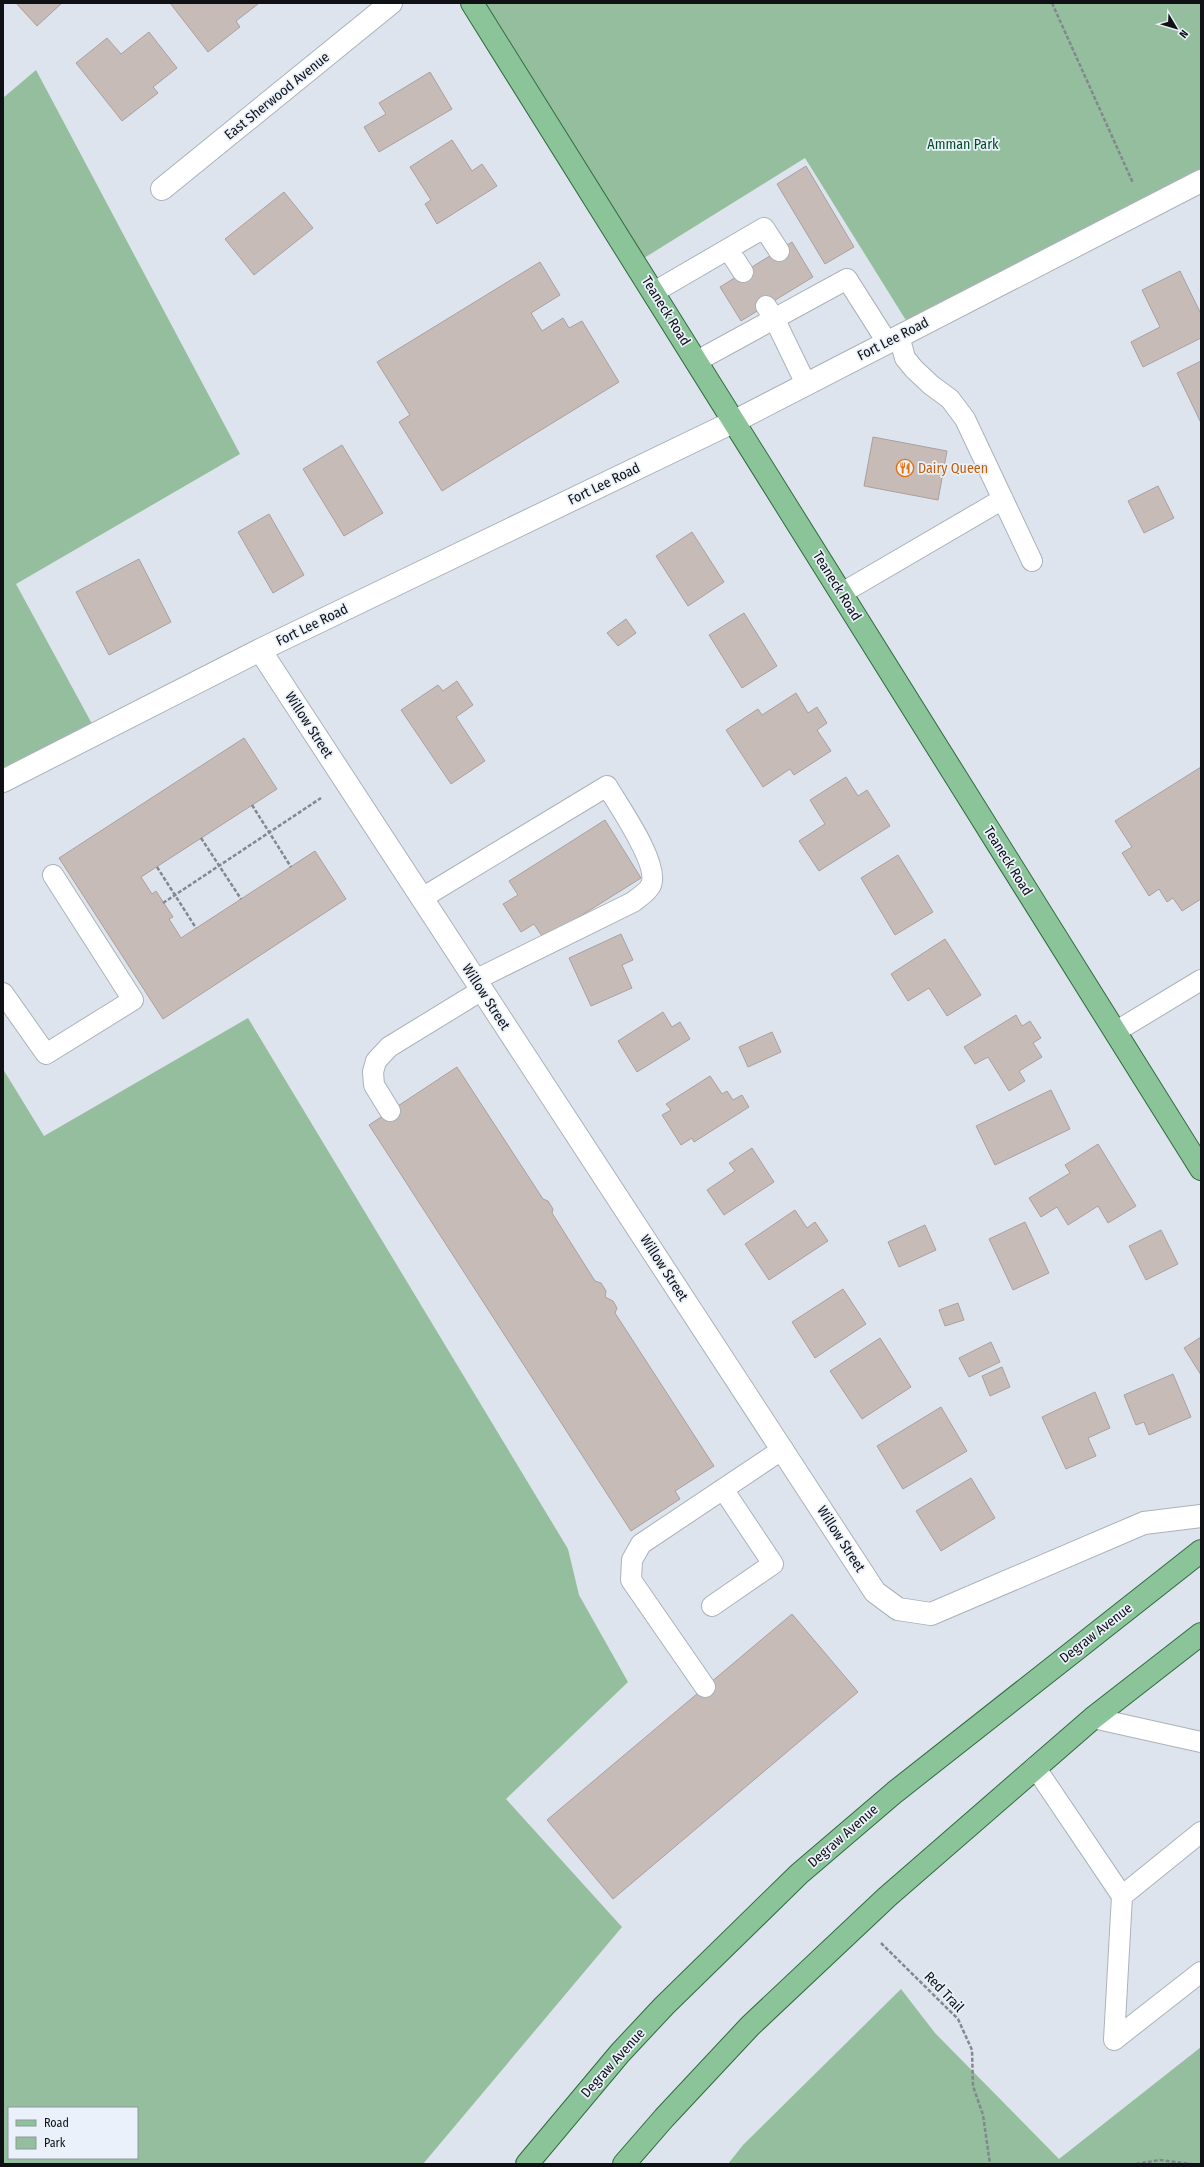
<svg xmlns="http://www.w3.org/2000/svg" width="1204" height="2167" font-family="'Fira Sans Condensed',sans-serif">
  <rect width="100%" height="100%" fill="#dde4ed"/>
  <path fill="#94be9d" fill-rule="evenodd" d="M472,3H1201V181L912,330L805,158L636,263Z
    M36,70L240,454L16,584L97,733L3,781V98Z
    M248,1018L568,1549L579,1595L628,1682L506,1799L622,1927L423,2164H3V1069L44,1136ZM9,2108H137V2158H9Z
    M901,1989L935,2033L1059,2159L1201,2047V2164H728L743,2145Z"/>
  <path fill="#c6bbb7" stroke="#aba09d" d="M16,3H62L37,26Z
    M170,3H257L258,4L236,21L240,27L208,52Z
    M149,32L177,68L153,87L158,93L122,121L76,63L107,38L121,54Z
    M430,72L452,109L379,152L364,127L386,114L379,103Z
    M452,140L472,171L482,164L497,186L437,224L425,204L431,200L410,167Z
    M806,166L854,247L825,264L777,184Z
    M284,192L313,228L254,275L225,239Z
    M792,242L813,277L741,321L720,287Z
    M540,262L560,295L531,313L542,331L563,318L569,328L582,321L619,382L442,491L399,422L410,415L377,362Z
    M1180,271L1201,314V338L1143,367L1131,342L1160,327L1142,290Z
    M1201,361V423L1177,373Z
    M873,437L947,451L938,500L864,486Z
    M342,445L383,513L344,536L303,469Z
    M1158,486L1174,518L1144,533L1128,501Z
    M269,514L304,575L273,593L238,532Z
    M692,532L724,582L688,606L656,556Z
    M139,559L171,622L109,655L76,592Z
    M744,613L777,666L742,688L709,635Z
    M626,619L636,633L618,646L607,633Z
    M457,681L473,705L456,717L485,761L451,784L401,710L438,685L443,691Z
    M796,693L808,713L817,707L827,723L817,730L831,751L794,775L790,769L763,787L726,730L758,709L762,715Z
    M244,738L277,789L141,877L152,894L156,891L173,917L169,919L181,938L315,851L346,899L163,1019L59,858Z
    M1201,767V899L1182,911L1173,898L1167,902L1159,889L1149,896L1122,853L1132,847L1115,821Z
    M846,777L858,796L867,790L890,826L819,871L799,841L825,824L810,800Z
    M605,820L641,878L544,939L534,924L521,932L503,904L518,895L509,881Z
    M898,855L933,912L895,935L861,878Z
    M621,934L633,960L622,965L632,988L591,1006L569,958Z
    M945,939L981,995L947,1016L929,988L908,1001L891,974Z
    M663,1012L672,1027L680,1022L690,1039L637,1072L618,1041Z
    M1016,1015L1022,1026L1030,1021L1041,1038L1033,1043L1042,1057L1019,1071L1025,1081L1009,1091L988,1057L975,1064L964,1047Z
    M772,1032L781,1052L748,1067L739,1047Z
    M457,1067L543,1199L548,1201L553,1209L552,1213L595,1281L601,1283L606,1291L605,1297L613,1301L617,1308L615,1313L714,1466L675,1491L680,1499L631,1531L369,1125Z
    M710,1076L722,1094L727,1091L733,1100L742,1095L749,1107L694,1142L692,1138L681,1145L662,1115L671,1110L666,1104Z
    M1051,1090L1070,1129L995,1165L976,1126Z
    M1098,1144L1136,1206L1108,1223L1098,1206L1068,1225L1057,1207L1041,1217L1029,1198L1070,1173L1065,1165Z
    M752,1148L774,1182L724,1215L707,1190L735,1171L729,1163Z
    M795,1210L807,1228L815,1222L828,1241L769,1280L745,1244Z
    M1025,1222L1049,1273L1013,1290L989,1239Z
    M925,1225L936,1250L899,1267L888,1242Z
    M1161,1230L1178,1264L1146,1280L1129,1246Z
    M843,1289L866,1324L815,1358L792,1322Z
    M958,1303L964,1320L945,1326L939,1310Z
    M1201,1337V1375L1184,1348Z
    M880,1338L911,1387L862,1419L830,1371Z
    M991,1342L1000,1362L969,1377L959,1358Z
    M1002,1367L1010,1387L990,1396L982,1376Z
    M1173,1374L1191,1417L1149,1435L1144,1422L1136,1425L1124,1395Z
    M1095,1392L1110,1428L1088,1438L1096,1456L1066,1469L1042,1417Z
    M941,1407L967,1451L903,1489L877,1446Z
    M971,1478L995,1518L941,1551L916,1511Z
    M792,1614L858,1692L613,1899L547,1820Z"/>
  <g fill="none" stroke-linecap="round" stroke-linejoin="round">
    <defs>
      <path id="service" d="M728,249L743,272
        M654,292L764,228L779,251
        M766,306L774,318L806,384
        M899,336L905,358L914,369L931,385L950,399L965,419L1032,561
        M697,361L847,279L887,342
        M842,593L1003,499
        M422,898L607,786C618,805 660,864 651,885C648,892 639,897 633,902L475,980
        M3,993L46,1054L133,1000L53,875
        M1115,1032L1201,980
        M390,1111L374,1085L373,1072L376,1061L389,1047L482,990
        M712,1606L773,1564L723,1489
        M705,1687L631,1580L632,1560L641,1544L783,1449
        M1093,1718L1201,1742
        M1035,1767L1122,1896L1114,2040L1201,1972
        M1122,1896L1201,1832"/>
      <path id="minor" d="M162,189L391,3
        M260,650L875,1592L898,1609L931,1614L1144,1523L1201,1516
        M3,781L260,650L735,421L1201,181"/>
      <path id="primary" d="M472,3L1201,1169
        M527,2164L620,2053L664,2006L799,1874L895,1792L1201,1551
        M624,2164L664,2118L750,2026L887,1897L1093,1718L1201,1634"/>
    </defs>
    <use href="#service" stroke="#acb2bb" stroke-width="22"/>
    <use href="#minor" stroke="#acb2bb" stroke-width="24"/>
    <use href="#primary" stroke="#2f6b3f" stroke-width="24"/>
    <path stroke="#83888f" stroke-width="2.5" stroke-dasharray="4 2" stroke-linecap="butt" d="M1052,3L1133,183
      M252,805L291,867
      M201,838L241,899
      M157,867L196,928
      M163,903L321,798
      M881,1943L958,2019L972,2050L973,2086L983,2115L990,2164
      M1136,2164L1160,2160L1192,2164"/>
    <use href="#service" stroke="#fff" stroke-width="20"/>
    <use href="#minor" stroke="#fff" stroke-width="22"/>
    <use href="#primary" stroke="#8cc49a" stroke-width="22"/>
  </g>
  <defs>
    <symbol id="restaurant-ring" viewBox="-11 -11 22 22"><circle r="9.5" fill="#eaf1fa" stroke="#e8710a" stroke-width="1.5"/><path d="M-5-6h1v4h1v-4h1v4h1v-4h1v5L-1.5 .5V6h-2V.5L-5-1ZM5-6V6H3V1.5H1.5Q1.5-4 5-6Z" fill="#e8710a"/></symbol>
  </defs>
  <g fill-rule="evenodd">
    <use href="#restaurant-ring" x="895" y="458" width="20" height="20"/>
  </g>
  <g text-anchor="middle" dominant-baseline="central" stroke-width="3.5" stroke-linejoin="round" paint-order="stroke">
    <g font-size="14" fill="#0f1114" stroke="#eaf1fa">
      <text transform="translate(277 96) rotate(-39)">East Sherwood Avenue</text>
      <text transform="translate(666 311) rotate(58)">Teaneck Road</text>
      <text transform="translate(893 339) rotate(-27)">Fort Lee Road</text>
      <text transform="translate(604 484) rotate(-26)">Fort Lee Road</text>
      <text transform="translate(837 586) rotate(58)">Teaneck Road</text>
      <text transform="translate(312 625) rotate(-26)">Fort Lee Road</text>
      <text transform="translate(309 725) rotate(57)">Willow Street</text>
      <text transform="translate(1008 861) rotate(58)">Teaneck Road</text>
      <text transform="translate(486 997) rotate(57)">Willow Street</text>
      <text transform="translate(664 1268) rotate(57)">Willow Street</text>
      <text transform="translate(841 1539) rotate(57)">Willow Street</text>
      <text transform="translate(1096 1633) rotate(-38)">Degraw Avenue</text>
      <text transform="translate(843 1836) rotate(-41)">Degraw Avenue</text>
      <text transform="translate(944 1992) rotate(46)">Red Trail</text>
      <text transform="translate(613 2063) rotate(-48)">Degraw Avenue</text>
    </g>
    <g font-size="14" fill="#004e23" stroke="#eaf1fa">
      <text x="963" y="144">Amman Park</text>
    </g>
    <g font-size="14" fill="#c56008" stroke="#eaf1fa" text-anchor="start">
      <text x="918" y="468">Dairy Queen</text>
    </g>
  </g>
  <rect width="1204" height="2167" fill="none" stroke="#0f1114" stroke-width="8"/>
  <rect x="8" y="2107" width="130" height="52" fill="#eaf1fa" stroke="#92979e"/>
  <rect x="16" y="2120" width="20" height="6" fill="#8cc49a" stroke="#92979e"/>
  <text x="44" y="2127" font-size="12" fill="#0f1114">Road</text>
  <rect x="16" y="2137" width="20" height="12" fill="#94be9d" stroke="#92979e"/>
  <text x="44" y="2147" font-size="12" fill="#0f1114">Park</text>
  <g transform="translate(1176 28) rotate(128)" stroke="#eaf1fa" stroke-width="3" paint-order="stroke">
  <path d="M0-3L7 15L0 10L-7 15Z" fill="#0f1114"/>
  <text y="-6" font-size="11" font-weight="bold" text-anchor="middle" fill="#0f1114">N</text>
  </g>
</svg>
